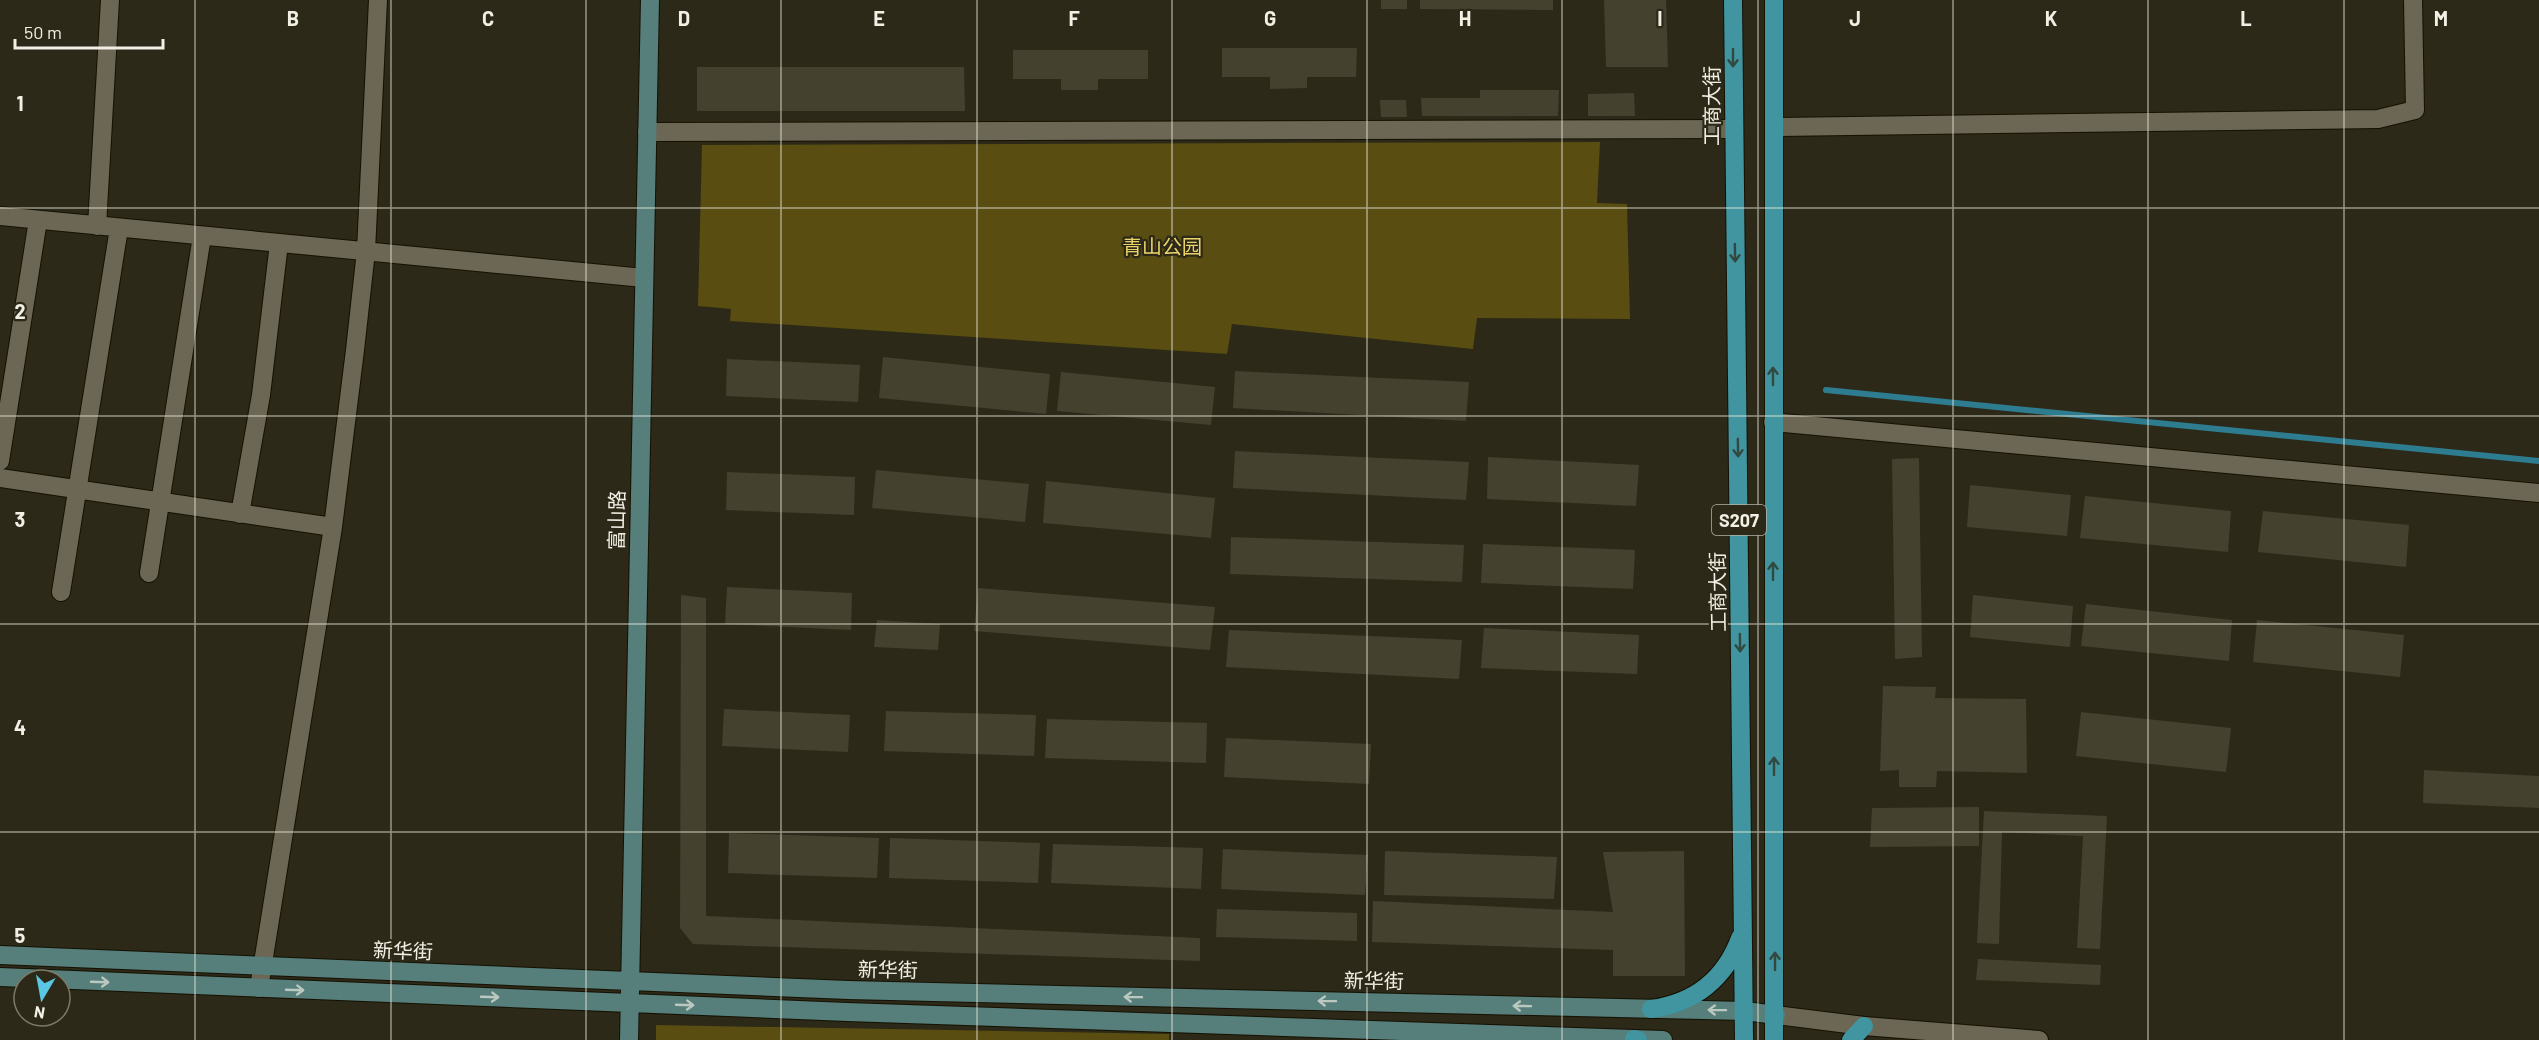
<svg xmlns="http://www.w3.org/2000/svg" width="2539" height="1040" font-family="Barlow,'Noto Sans SC',sans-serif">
  <rect width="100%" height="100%" fill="#2c2918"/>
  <path fill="#594d11" d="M1600,142L1597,203L1627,204L1630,319L1477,318L1473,349L1232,324L1227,354L730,321L731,309L698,306L702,145Z
    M656,1025L1169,1034V1040H656Z"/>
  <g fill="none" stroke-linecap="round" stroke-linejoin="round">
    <path stroke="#2e7c8f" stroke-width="6" d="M1826,390L2539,461"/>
  </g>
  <path fill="#45412f" d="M1381,0H1407V9H1381Z
    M1420,0H1553V10L1420,9Z
    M1604,0H1666L1668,67H1606Z
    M1222,48H1357L1356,77H1307V88L1270,89V77H1222Z
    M1013,50H1148V79H1098V90H1061V79H1013Z
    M697,67H964L965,111H697Z
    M1480,90H1559L1558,116H1422L1421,98H1480Z
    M1634,93L1635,116H1588V94Z
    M1380,100H1406L1407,117H1381Z
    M883,357L1050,374L1046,414L879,398Z
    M727,359L860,365L858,402L726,396Z
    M1235,371L1469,382L1466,421L1233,408Z
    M1061,372L1215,387L1211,425L1057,411Z
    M1235,451L1469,462L1466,500L1233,488Z
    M1488,457L1639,465L1636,506L1487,499Z
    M1919,458L1922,657L1895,659L1892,459Z
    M876,470L1029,484L1025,522L872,508Z
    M727,472L855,477L854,515L726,510Z
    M1046,481L1215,498L1211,538L1043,523Z
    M1970,485L2071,495L2067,536L1967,527Z
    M2085,496L2231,511L2228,552L2080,538Z
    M2263,511L2409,525L2406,567L2258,552Z
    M1231,537L1464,545L1462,582L1230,574Z
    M1483,544L1635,550L1633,589L1481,583Z
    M727,587L852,593L851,630L725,624Z
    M978,588L1215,607L1210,650L974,631Z
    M681,595L706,598V916L1200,938V961L693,944L680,928Z
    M1973,595L2073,606L2070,647L1970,637Z
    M2086,604L2232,620L2229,661L2081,646Z
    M877,620L940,624L938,650L874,647Z
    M2257,620L2404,635L2400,677L2253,662Z
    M1484,628L1639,635L1637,674L1481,668Z
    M1229,630L1462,640L1459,679L1226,667Z
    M1883,686L1936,687L1935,698L2026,699L2027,773L1937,771L1936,787H1899V770L1880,771Z
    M724,709L850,715L848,752L722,746Z
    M886,711L1036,715L1034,756L884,751Z
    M2081,712L2231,728L2226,772L2076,756Z
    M1047,719L1207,723L1206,763L1045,758Z
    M1226,738L1371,744L1369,784L1224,777Z
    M2424,770L2539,776V808L2423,803Z
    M1979,807V846L1870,847L1872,808Z
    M1984,811L2107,816L2100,949L2077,948L2083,836L2002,832L1999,944L1977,943Z
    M729,833L879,838L877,878L728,873Z
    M890,838L1040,843L1038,883L889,878Z
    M1053,844L1203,848L1201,889L1051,883Z
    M1223,849L1368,855L1365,895L1221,889Z
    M1385,851L1557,857L1554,899L1384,895Z
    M1684,851L1685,976H1613V950L1372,942L1373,901L1613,912L1603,852Z
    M1217,909L1357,913V941L1216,937Z
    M1978,959L2101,965L2100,985L1976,980Z"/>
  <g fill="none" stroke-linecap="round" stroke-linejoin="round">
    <defs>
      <path id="street" d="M1775,127L2378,119L2415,110L2413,0
        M647,132L1734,129
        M0,216L644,278
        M97,226L110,0
        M1773,422L2539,493
        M0,461L38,220
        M0,478L333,527
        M240,514L261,395L279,243
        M149,573L202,236
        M61,592L119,228
        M259,988L333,527L355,350L366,251L378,0
        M1776,1015L1864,1026L2039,1040"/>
      <path id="secondary" d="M0,955L848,990L1745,1011L1776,1015
        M0,977L847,1012L1663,1040
        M629,1040L650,0"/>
      <path id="primary" d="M1733,0L1744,1040
        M1651,1009C1694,1003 1725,979 1740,938
        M1634,1039L1638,1040
        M1774,1040V0
        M1851,1040L1864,1026"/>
    </defs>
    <use href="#street" stroke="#151103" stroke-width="20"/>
    <use href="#secondary" stroke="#151103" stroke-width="20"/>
    <use href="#primary" stroke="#151103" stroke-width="20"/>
    <use href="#street" stroke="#6b6754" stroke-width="18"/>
    <use href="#secondary" stroke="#567e7a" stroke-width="18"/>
    <use href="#primary" stroke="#4095a0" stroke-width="18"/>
  </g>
  <defs><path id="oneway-shaft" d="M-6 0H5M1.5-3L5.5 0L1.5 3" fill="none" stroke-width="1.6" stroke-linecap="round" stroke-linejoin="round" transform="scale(1.5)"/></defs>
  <g stroke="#324941">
    <use href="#oneway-shaft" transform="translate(1733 58) rotate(90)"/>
    <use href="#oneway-shaft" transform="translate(1735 253) rotate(89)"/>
    <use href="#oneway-shaft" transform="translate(1773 376) rotate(-90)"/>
    <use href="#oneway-shaft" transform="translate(1738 448) rotate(89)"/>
    <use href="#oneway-shaft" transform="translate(1773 571) rotate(-90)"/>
    <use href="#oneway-shaft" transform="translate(1740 643) rotate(89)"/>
    <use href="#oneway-shaft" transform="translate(1774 766) rotate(-90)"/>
    <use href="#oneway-shaft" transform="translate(1775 961) rotate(-90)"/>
  </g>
  <g stroke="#bbc8c0">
    <use href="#oneway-shaft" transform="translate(100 982) rotate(2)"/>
    <use href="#oneway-shaft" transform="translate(295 990) rotate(2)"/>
    <use href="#oneway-shaft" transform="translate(490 997) rotate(2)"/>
    <use href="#oneway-shaft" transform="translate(1133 997) rotate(-179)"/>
    <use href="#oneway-shaft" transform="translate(1327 1001) rotate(-179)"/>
    <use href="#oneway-shaft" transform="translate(685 1005) rotate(2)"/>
    <use href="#oneway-shaft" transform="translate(1522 1006) rotate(-179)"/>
    <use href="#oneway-shaft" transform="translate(1717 1010) rotate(-179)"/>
  </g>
  <path fill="none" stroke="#f2f0e5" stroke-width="1.5" stroke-opacity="0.55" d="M195,0V1040M391,0V1040M586,0V1040M781,0V1040M977,0V1040M1172,0V1040M1367,0V1040M1562,0V1040M1758,0V1040M1953,0V1040M2148,0V1040M2344,0V1040M0,208H2539M0,416H2539M0,624H2539M0,832H2539"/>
  <g text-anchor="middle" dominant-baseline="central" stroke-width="4.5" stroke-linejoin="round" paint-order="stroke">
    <rect fill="#2c2918" stroke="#b7b4a8" stroke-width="1.5" x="1712" y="505" width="54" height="30" rx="4.5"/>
    <g font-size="18" font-weight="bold" fill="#f2f0e5">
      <text x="1739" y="520">S207</text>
    </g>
    <g font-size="20" fill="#f2f0e5" stroke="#2c2918">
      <text transform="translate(1711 106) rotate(-90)">工商大街</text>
      <text transform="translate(616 520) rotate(-89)">富山路</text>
      <text transform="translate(1717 592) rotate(-91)">工商大街</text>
      <text transform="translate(403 950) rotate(2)">新华街</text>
      <text transform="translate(888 969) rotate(1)">新华街</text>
      <text transform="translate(1374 980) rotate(1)">新华街</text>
    </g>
    <g font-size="20" fill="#ead368" stroke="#2c2918">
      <text x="1162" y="246">青山公园</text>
    </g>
  </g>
  <g font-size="20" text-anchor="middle" font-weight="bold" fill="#f2f0e5" stroke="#2c2918" stroke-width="4.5" stroke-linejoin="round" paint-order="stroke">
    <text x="293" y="26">B</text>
    <text x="488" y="26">C</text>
    <text x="684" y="26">D</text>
    <text x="879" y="26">E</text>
    <text x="1074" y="26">F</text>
    <text x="1270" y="26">G</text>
    <text x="1465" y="26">H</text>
    <text x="1660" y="26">I</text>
    <text x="1855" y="26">J</text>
    <text x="2051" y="26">K</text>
    <text x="2246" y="26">L</text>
    <text x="2441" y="26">M</text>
    <text x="20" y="111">1</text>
    <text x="20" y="319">2</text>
    <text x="20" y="527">3</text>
    <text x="20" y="735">4</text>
    <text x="20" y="943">5</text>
  </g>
  <g transform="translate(42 998) rotate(190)"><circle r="28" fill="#2c2918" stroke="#7b796a" stroke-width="1.5"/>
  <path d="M0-4.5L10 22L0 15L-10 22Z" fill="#5ac8e5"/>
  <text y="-9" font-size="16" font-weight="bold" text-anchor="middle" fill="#f2f0e5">N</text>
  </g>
  <path d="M15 39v9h148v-9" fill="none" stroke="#f2f0e5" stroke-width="3"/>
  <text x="24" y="39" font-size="18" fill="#f2f0e5" stroke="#2c2918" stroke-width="4.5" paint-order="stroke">50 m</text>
</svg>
